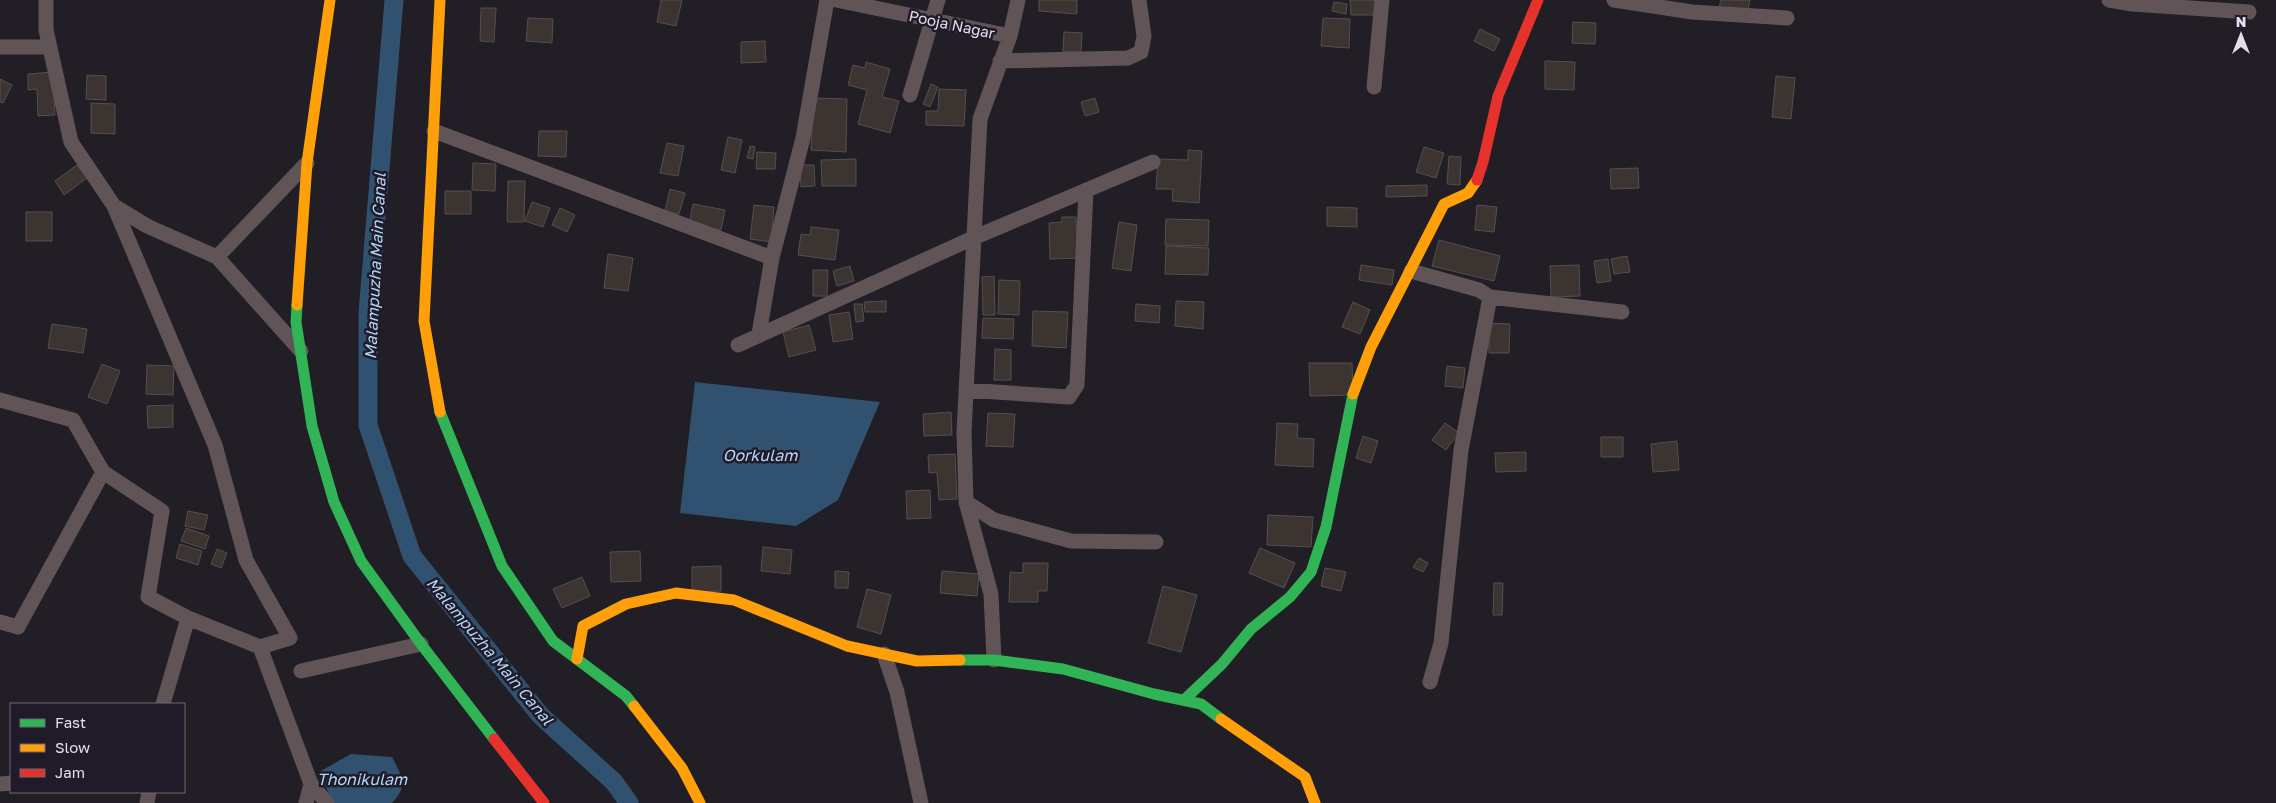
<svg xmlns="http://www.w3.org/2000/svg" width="2276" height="803" font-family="'Golos Text',sans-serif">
  <rect width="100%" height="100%" fill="#211e26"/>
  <path fill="#305270" d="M695,382L880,402L838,500L796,526L680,513Z
    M351,754L392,757C402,777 409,785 392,803H333L319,772Z"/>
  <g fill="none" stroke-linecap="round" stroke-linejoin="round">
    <path stroke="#305270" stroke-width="19" d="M394,0L368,313V425L412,556L541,716L614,782L629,803"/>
  </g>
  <path fill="#3c3431" stroke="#544f4f" d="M661,0H682L676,26L657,22Z
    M1039,0H1077V14L1039,11Z
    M1350,0H1375V15H1351Z
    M1721,0H1750L1747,14L1719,8Z
    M1334,2L1347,4L1346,14L1332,11Z
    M481,8H496L494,42L480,41Z
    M528,18L553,19L552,43L526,41Z
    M1323,18L1350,19L1349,48L1321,46Z
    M1573,22L1596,23L1595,44L1572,43Z
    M1480,29L1500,39L1494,51L1474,41Z
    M1064,32L1082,33L1081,52H1063Z
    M765,41L766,62L741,63V42Z
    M1545,61L1575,62L1574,90L1545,89Z
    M866,62L890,69L882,97L899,101L890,133L858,124L867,90L848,85L853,65L865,68Z
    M53,72L55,115L38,116L37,89L28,90V74Z
    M87,75L106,76V100L86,99Z
    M1776,76L1795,78L1791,119L1772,117Z
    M0,79L12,85L3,103L0,102Z
    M931,84L938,87L930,107L923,104Z
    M939,89L966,90L964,126L926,125V111H938Z
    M813,98L847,99L846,152L811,150Z
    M1095,98L1099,112L1085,116L1081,102Z
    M91,103L115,104V134L91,133Z
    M539,131H567L566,157L538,156Z
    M728,137L742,140L735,173L721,170Z
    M667,143L684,146L678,176L660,173Z
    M750,146L755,147L753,159L747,158Z
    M1424,147L1444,153L1436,178L1416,172Z
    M1188,150L1202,151L1199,203L1172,201L1173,189H1156L1158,159L1188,160Z
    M757,152L776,153L775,169H756Z
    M1449,156L1461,157L1460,185L1447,184Z
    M856,159V186H822L821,160Z
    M473,163L496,164L495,191L472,190Z
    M77,165L87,178L64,195L55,181Z
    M800,165H814L815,186L801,187Z
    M1638,168L1639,188L1611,189L1610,169Z
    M508,181H525L524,222H507Z
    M1427,185V196L1386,197V186Z
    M670,189L685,193L679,214L665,211Z
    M445,191H471V214H445Z
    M532,202L550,208L543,227L525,221Z
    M693,204L725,210L721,230L689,224Z
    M754,205L774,207L771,242L750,239Z
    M1477,205L1497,207L1494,232L1475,230Z
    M1327,207L1357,208V227L1327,226Z
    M560,208L575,215L567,232L552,225Z
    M26,212H52V241H26Z
    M1062,217H1076L1077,258L1050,259L1049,223L1062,222Z
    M1166,219L1209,220L1208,246L1165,245Z
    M1119,222L1137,225L1131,271L1112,268Z
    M811,227L839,230L835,260L798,255L801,234L810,235Z
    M1439,240L1500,256L1494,281L1432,266Z
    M1166,246L1209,248L1208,275L1165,274Z
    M608,254L633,258L628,291L604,288Z
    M1627,256L1630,272L1614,274L1611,259Z
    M1608,259L1611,281L1597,283L1594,261Z
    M1361,265L1394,270L1392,285L1359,280Z
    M1579,265L1580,296L1551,297L1550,266Z
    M850,266L854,281L837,286L833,271Z
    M813,270H828L827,296H813Z
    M994,276L995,315H983L982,277Z
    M999,280L1020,281L1019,315L998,314Z
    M886,301V312H865L864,302Z
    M1176,301L1204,302L1203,329L1175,326Z
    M1353,302L1370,310L1360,334L1342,327Z
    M854,304H862L864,321L856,322Z
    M1136,304L1160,306L1159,323L1135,321Z
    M1033,311L1068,312L1066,348L1032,346Z
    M849,312L853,339L833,342L829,315Z
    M983,318L1014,319L1013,339L982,338Z
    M1489,323L1510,324L1509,353H1489Z
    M52,324L87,329L83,353L48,348Z
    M809,325L816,350L789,357L783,332Z
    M995,349L1011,350V380H994Z
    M1309,363H1352L1353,395L1310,396Z
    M102,364L120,371L107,404L88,397Z
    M147,365L174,366L173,395L146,394Z
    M1447,366L1465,368L1463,388L1445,386Z
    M173,405V427L148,428L147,406Z
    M951,412L952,435L924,436L923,414Z
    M988,413L1015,414L1013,447L986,446Z
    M1277,423L1298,424L1297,438L1314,439L1313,467L1275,465Z
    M1445,423L1459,433L1446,450L1432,440Z
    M1363,436L1378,441L1371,463L1356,458Z
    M1601,437H1623V457H1601Z
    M1677,441L1679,470L1653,472L1651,444Z
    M1526,452V471L1496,472L1495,453Z
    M955,454L957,499L939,500L937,472L929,473L928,455Z
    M930,490L931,518L907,519L906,491Z
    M188,511L208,515L204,530L185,526Z
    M1268,515L1313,517L1311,547L1267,545Z
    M186,528L209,536L205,549L181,541Z
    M180,544L202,551L198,565L176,558Z
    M763,547L792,550L790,574L761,571Z
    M1260,548L1295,563L1284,588L1249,573Z
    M217,549L227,553L221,568L211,564Z
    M640,551L641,581L611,582L610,552Z
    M1419,558L1428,563L1423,572L1413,567Z
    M1023,563H1048L1047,591H1038V602H1009L1010,572L1023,573Z
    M721,566V591L692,592V567Z
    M1325,568L1346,572L1341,591L1321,586Z
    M835,571L849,572L848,588H835Z
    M942,571L979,574L977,596L940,593Z
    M582,577L590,596L562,608L553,589Z
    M1494,583H1503L1502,615H1493Z
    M1163,586L1197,595L1181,652L1148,643Z
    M867,589L891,595L881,634L857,627Z"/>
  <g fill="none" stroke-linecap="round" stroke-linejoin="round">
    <path stroke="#605456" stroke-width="15" d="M46,0V30L71,142L114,206L215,445L246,560L290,638L260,647
      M836,0L1010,36
      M1614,0L1692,12L1787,18
      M2109,0L2132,4L2249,12
      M0,47H49
      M1000,61L1128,58L1141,52L1144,36L1139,0
      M1374,87L1382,0
      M910,95L938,0
      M434,131L772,258
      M114,206L147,226L217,257L301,351
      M217,257L307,163
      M1411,271L1479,290L1490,297L1622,312
      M759,334L772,258L803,138L827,0
      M738,345L973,238L1153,162
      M966,390L1069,397L1077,385L1086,190
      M0,400L73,420L103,472L162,511L148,597L188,618L260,647L311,784L327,803
      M966,502L994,520L1071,541L1156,542
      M0,622L18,627L103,472
      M884,654L897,692L921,803
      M994,660L991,594L966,502L964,432L980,119L1010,36L1018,0
      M301,671L421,644
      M1430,682L1441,643L1461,450L1490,297
      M163,704L188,618
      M0,784L11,783
      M147,803L149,792
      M306,803L311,784"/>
    <path stroke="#30b455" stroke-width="11" d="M297,305L296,322L312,426L334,502L361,561L421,644L494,739
      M440,412L502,566L553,641L626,696L634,706
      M960,660H994L1063,669L1154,694L1201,704L1221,719
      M1184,700L1222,664L1251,629L1290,597L1311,572L1326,527L1353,394"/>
    <path stroke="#ff9f0a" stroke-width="11" d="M440,0L424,321L440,412
      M297,305L307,163L330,0
      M1353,394L1371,347L1444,204L1468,193L1477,180
      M577,659L583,626L626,604L676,593L734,600L847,646L917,661L960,660
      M634,706L682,768L700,803
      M1221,719L1305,777L1315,803"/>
    <path stroke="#e5322d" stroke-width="11" d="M1477,180L1483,162L1498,96L1538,0
      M494,739L544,803"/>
  </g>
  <g text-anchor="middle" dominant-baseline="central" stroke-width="5" stroke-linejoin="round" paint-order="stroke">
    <g font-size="15" fill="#e3dee9" stroke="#211a29">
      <text transform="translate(952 24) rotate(12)">Pooja Nagar</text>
    </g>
    <g font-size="16" font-style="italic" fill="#b2d7f6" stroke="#211a29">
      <text transform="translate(375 266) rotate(-87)">Malampuzha Main Canal</text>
      <text x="760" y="455">Oorkulam</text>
      <text transform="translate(490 651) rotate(50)">Malampuzha Main Canal</text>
      <text x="362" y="779">Thonikulam</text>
    </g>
  </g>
  <rect x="10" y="703" width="175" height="90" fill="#211a29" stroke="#6f6876"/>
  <rect x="20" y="719" width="25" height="8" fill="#30b455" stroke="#6f6876"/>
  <text x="55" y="728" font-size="15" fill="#e3dee9">Fast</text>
  <rect x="20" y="744" width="25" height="8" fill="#ff9f0a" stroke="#6f6876"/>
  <text x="55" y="753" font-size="15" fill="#e3dee9">Slow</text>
  <rect x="20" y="769" width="25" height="8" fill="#e5322d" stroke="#6f6876"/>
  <text x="55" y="778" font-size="15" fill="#e3dee9">Jam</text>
  <g transform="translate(2241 35)" stroke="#211a29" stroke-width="4" paint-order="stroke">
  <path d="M0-4L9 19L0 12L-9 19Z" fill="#e3dee9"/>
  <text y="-8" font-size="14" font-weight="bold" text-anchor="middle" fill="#e3dee9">N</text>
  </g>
</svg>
